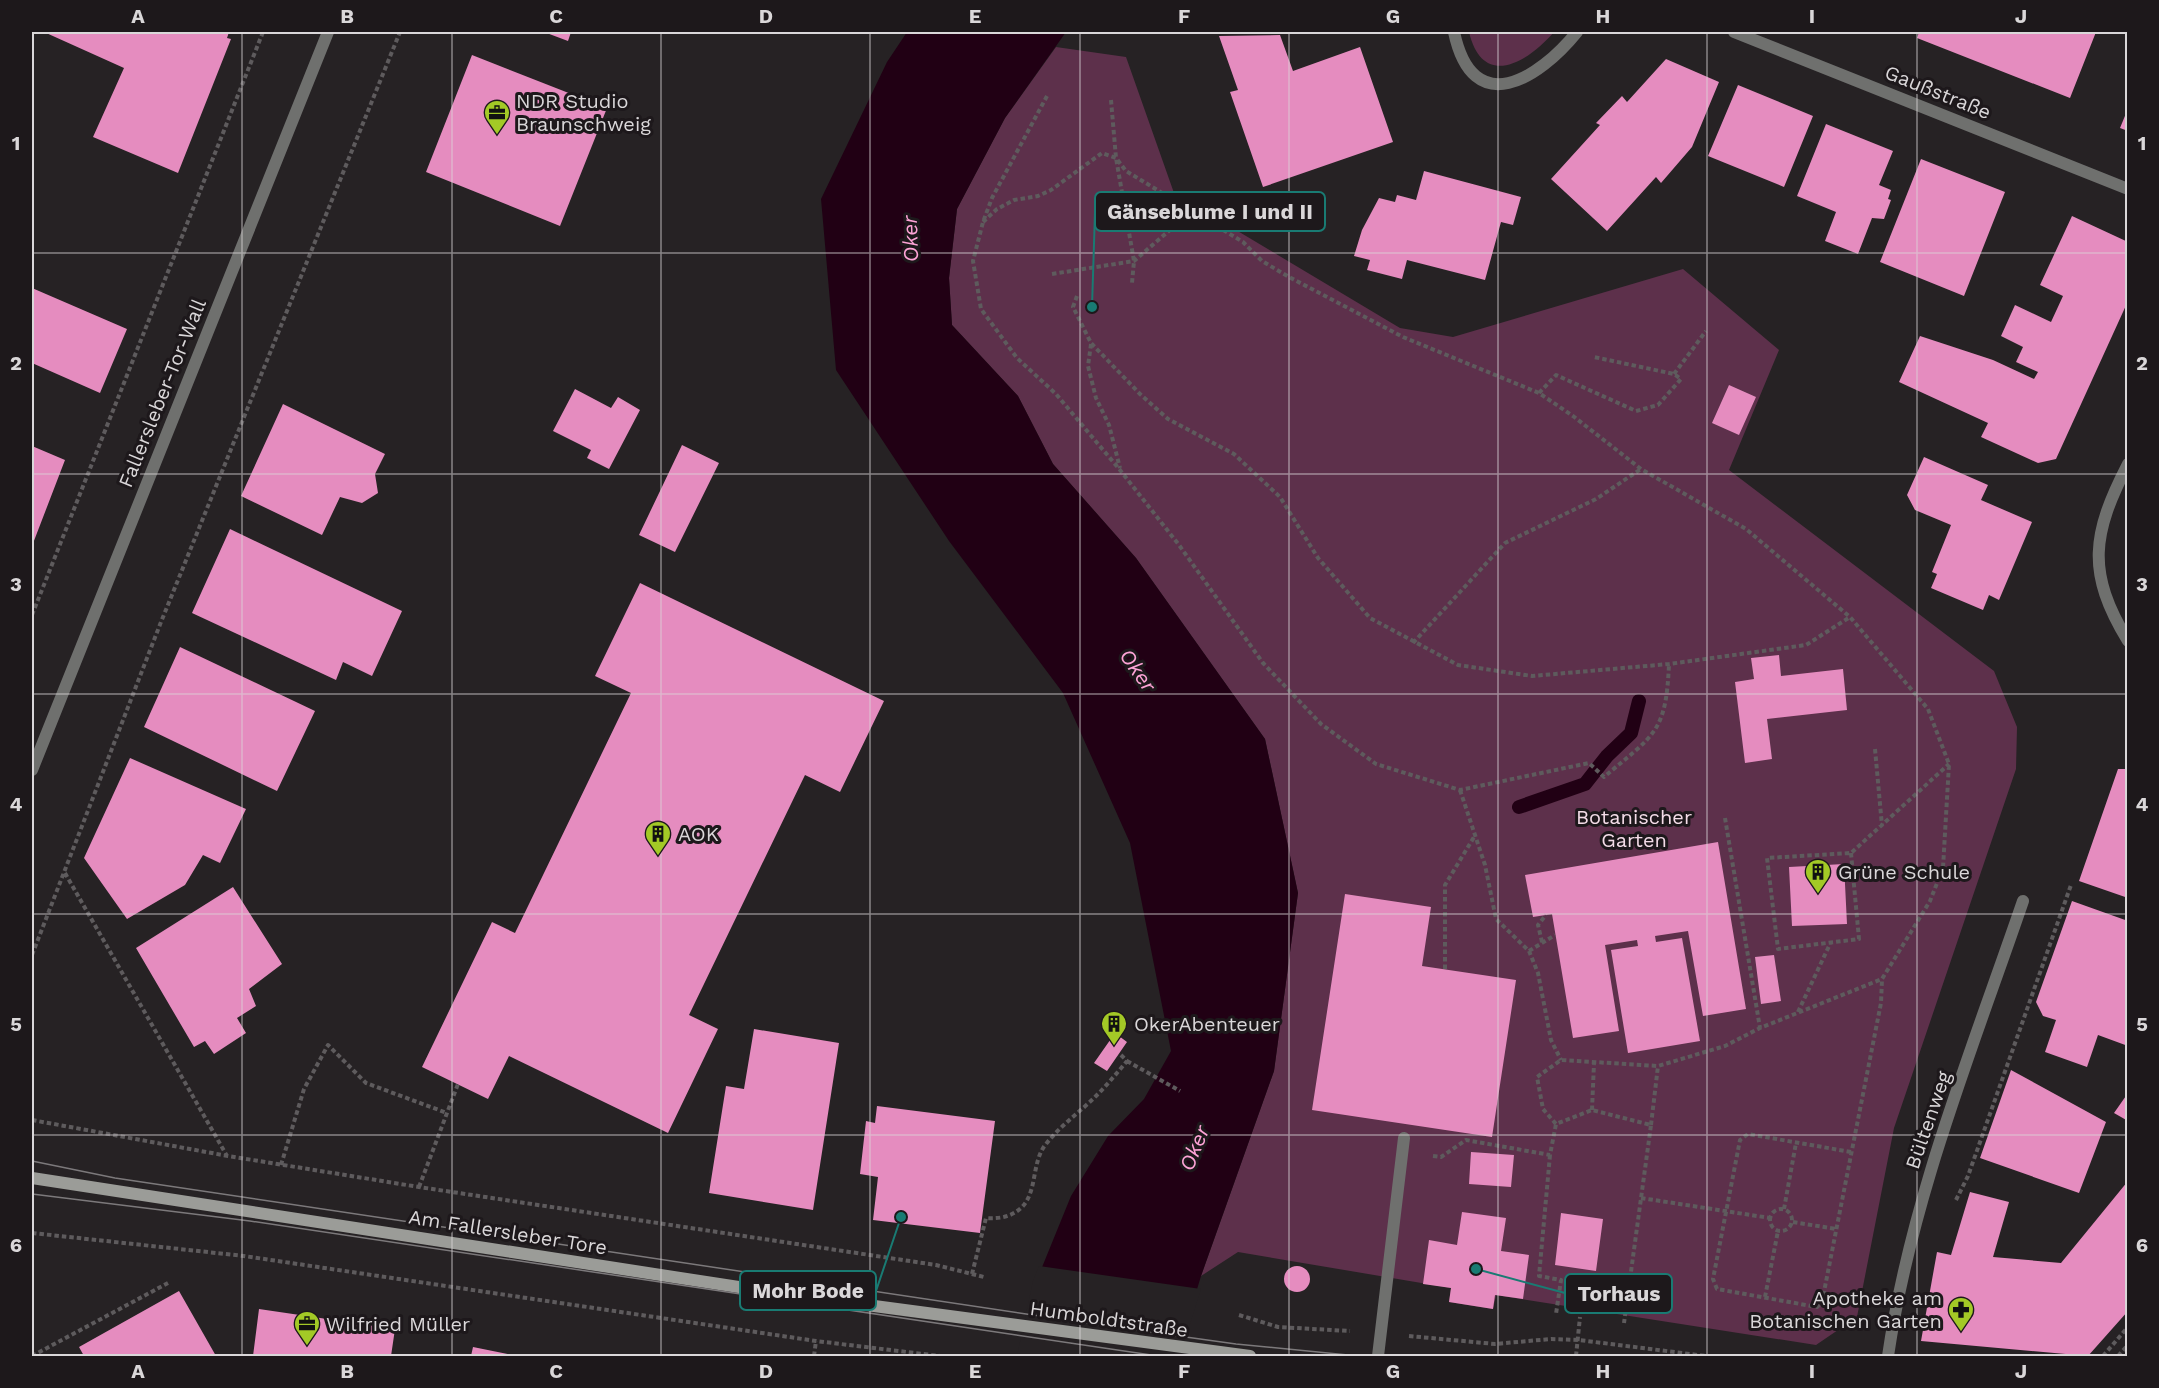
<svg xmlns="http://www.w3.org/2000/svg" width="2159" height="1388" font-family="'Work Sans',sans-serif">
  <rect width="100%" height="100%" fill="#262224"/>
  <path fill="#5d304b" d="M1469,32H1554C1528,62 1483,90 1469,32Z
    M1056,47L1126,57L1174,193L1400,328L1453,337L1683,269L1779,350L1729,470L1994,671L2017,727L2016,769L1894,1128L1857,1317L1816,1345L1496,1295L1493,1309L1449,1302L1451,1288L1238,1252L1201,1276L1274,1071L1298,893L1265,739L1136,558L1053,464L1018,396L952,325L949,278L957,209L1005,118Z"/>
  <path fill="#210014" d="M907,32H1066L1005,118L957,209L949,278L952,325L1018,396L1053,464L1136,558L1265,739L1298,893L1274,1071L1201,1276L1177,1356L1036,1282L1071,1196L1108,1136L1144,1099L1171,1051L1130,843L1063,693L949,541L836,370L821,199L887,62Z"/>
  <path fill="#262224" d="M1039,1266L1201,1289L1180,1356H1017L1033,1281Z"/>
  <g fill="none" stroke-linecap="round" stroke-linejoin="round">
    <path stroke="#210014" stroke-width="14" d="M1519,807L1585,784L1607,756L1631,733L1639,701"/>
  </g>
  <path fill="#e58cbf" d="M44,32H229L227,38L231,39L178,173L93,137L124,68Z
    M544,32H571L568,41Z
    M1919,32H2096L2070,98L1917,38Z
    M1280,35L1293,71L1360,47L1393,142L1263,187L1230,92L1238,90L1219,36Z
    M472,55L607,108L560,226L426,172Z
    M1666,59L1719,82L1692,147L1661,183L1656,177L1607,231L1551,179L1600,125L1596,123L1622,96L1627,102Z
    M1738,85L1813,116L1784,187L1708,156Z
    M2127,111H2128V131L2120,128Z
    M1826,124L1893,151L1879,185L1891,190L1888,199L1891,200L1884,219L1872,218L1858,254L1825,241L1836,212L1797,196Z
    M1921,159L2005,192L1964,296L1880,262Z
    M1424,171L1521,197L1513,225L1501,222L1485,280L1407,260L1402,279L1367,270L1370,260L1354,256L1362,230L1379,198L1395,202L1397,195L1416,200Z
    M2072,216L2128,242V301L2056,459L2038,463L1981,437L1988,423L1899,382L1920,336L1993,360L2034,379L2038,372L2016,362L2023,347L2001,336L2015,305L2051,322L2063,296L2040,285Z
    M32,288L127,329L100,393L32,363Z
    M1729,385L1756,397L1739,435L1712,423Z
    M575,389L611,408L618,397L640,410L609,469L587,458L591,450L553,431Z
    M283,404L385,454L375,474L378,493L362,503L340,497L322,535L241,496Z
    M682,445L719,463L675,552L639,535Z
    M32,446L65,460L32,546Z
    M1924,457L1988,485L1981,500L2032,522L1999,600L1989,595L1983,610L1931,588L1937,574L1932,572L1951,525L1915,510L1907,495Z
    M230,529L402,611L372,676L343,662L336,680L192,613Z
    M640,583L884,701L840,792L805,775L689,1015L718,1029L668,1133L509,1056L488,1099L422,1067L492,922L515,933L631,693L595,676Z
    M180,647L315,711L277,791L144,727Z
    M1779,655L1781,676L1843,669L1847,710L1767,719L1772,759L1745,763L1735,682L1754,679L1751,658Z
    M130,758L246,809L220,863L203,855L185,885L127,919L84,858Z
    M2118,769H2128V898L2079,881Z
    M1718,842L1746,1009L1703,1016L1688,931L1655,936L1656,942L1682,938L1700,1041L1628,1053L1611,950L1638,946L1637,940L1605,945L1619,1031L1573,1038L1552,914L1533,917L1525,875Z
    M1844,864L1847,924L1792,926L1789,867Z
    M233,887L282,964L249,989L256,1006L237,1018L246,1033L214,1054L205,1041L194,1047L136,948Z
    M1345,894L1431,907L1422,966L1516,980L1492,1137L1312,1110Z
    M2072,901L2128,921V1046L2098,1035L2087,1067L2045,1052L2056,1020L2043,1016L2036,1002Z
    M1774,955L1781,1001L1761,1004L1755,957Z
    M754,1029L839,1043L813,1210L709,1193L726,1086L744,1089Z
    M1115,1033L1127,1042L1107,1071L1094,1063Z
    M2011,1070L2106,1122L2079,1193L1980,1158Z
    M2128,1093V1121L2114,1113Z
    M877,1106L995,1121L980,1233L873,1220L878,1177L860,1174L866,1121L875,1123Z
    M1471,1152L1514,1155L1511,1187L1469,1184Z
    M2128,1181V1311L2088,1356L1921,1341L1937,1252L1951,1255L1970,1192L2009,1202L1993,1257L2061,1263Z
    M1462,1212L1506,1218L1501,1251L1529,1255L1523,1299L1495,1295L1493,1309L1449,1302L1451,1288L1423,1284L1429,1240L1457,1245Z
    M1561,1213L1603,1219L1596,1271L1555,1265Z
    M1284 1279a13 13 0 1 1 26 0a13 13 0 1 1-26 0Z
    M179,1291L216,1356H84L79,1347Z
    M259,1309L395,1329L391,1356H253Z
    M473,1347L512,1355V1356H471Z"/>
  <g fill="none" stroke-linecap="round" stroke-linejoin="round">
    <path stroke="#5e5b5d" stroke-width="4" stroke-dasharray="4.5 3" stroke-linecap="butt" d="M1047,96L992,198L983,222L973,261L981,309L1017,358L1056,394L1120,470L1179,545L1263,663L1321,724L1376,764L1460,790L1589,763L1604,777C1655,734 1666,733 1669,664
      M1111,100L1116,158L1134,261L1132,283
      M983,222L997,209L1014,200L1038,196L1051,190L1102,153L1116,158L1126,171L1243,242L1262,261L1289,277L1403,337L1539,393L1573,416L1641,469L1746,529L1850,617L1928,709L1949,764L1943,868L1930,901L1882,979L1760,1028L1725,1046L1658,1066L1561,1060L1537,1077L1543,1109L1556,1124L1592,1110L1651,1125L1624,1323
      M1052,274L1134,261L1193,210
      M1077,296L1073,307L1091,343L1140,394L1168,419L1234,454L1280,497L1318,558L1370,618L1458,665L1532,676L1669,664L1806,645L1850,617
      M1091,344L1088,366L1096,398L1109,425L1120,468
      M1674,374L1706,331
      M1539,393L1556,375L1636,411L1658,405L1681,379L1674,374L1594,357
      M32,615L263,32
      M1413,643L1505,543L1596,499L1641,469
      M1875,749L1882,826
      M1460,790L1485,865L1496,919L1529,951L1538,973L1551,1040L1561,1060
      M1725,818L1760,1028
      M1851,853L1859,939L1778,949L1767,858L1851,853L1949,764
      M65,873L227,1156
      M1542,942L1538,925L1546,915
      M1529,951L1555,935
      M32,955L161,622L400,32
      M1445,969V885L1474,837
      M1798,1012L1830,944
      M1127,1061L1180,1091
      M1592,1110L1594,1063
      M32,1120L228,1156L419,1187L936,1265L984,1277
      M1651,1125L1658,1066
      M1851,1152L1748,1134L1740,1140L1713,1279L1717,1289L1817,1307L1822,1302L1881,1003L1882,979
      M1550,1155L1539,1276L1561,1280L1556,1314
      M1433,1156L1441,1157L1466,1140L1550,1155L1556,1124
      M281,1165L304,1089L328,1045L366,1083L447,1113
      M419,1187L458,1084
      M1641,1198L1770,1218
      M1956,1200L1968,1176L2071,885
      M1770 1220a11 11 0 1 1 22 0a11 11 0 1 1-22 0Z
      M1784,1209L1796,1143
      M1793,1222L1836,1229
      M32,1233L244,1256L816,1341L940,1356
      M972,1274L986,1218C999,1219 1011,1217 1021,1208C1038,1192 1031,1162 1046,1144C1060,1126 1080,1112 1096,1096C1107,1085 1117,1073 1127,1061L1119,1053
      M1765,1297L1778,1231
      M1239,1315L1278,1327L1350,1331
      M1409,1336L1495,1344L1551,1339L1579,1340L1706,1356
      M32,1356L168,1283
      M814,1356L816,1341
      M1576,1356L1580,1317
      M2103,1356L2128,1327
      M2118,1356L2128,1345"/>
    <path stroke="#6f706e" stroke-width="12" d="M1378,1356L1404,1138"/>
    <path stroke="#6f706e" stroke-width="12" d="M1454,32C1473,121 1539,79 1577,32
      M1734,32L2128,189
      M2128,464C2092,534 2086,572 2128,641
      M32,770L328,32
      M1888,1356C1911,1199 1972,1050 2023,901"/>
    <path stroke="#9b9c98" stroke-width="12" d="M32,1178L784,1294L1250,1356"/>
    <path stroke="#7c797b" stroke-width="1.5" d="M32,1161L115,1178L1114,1327L1236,1344L1358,1356
      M32,1194L250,1221L1158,1356"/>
  </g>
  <path fill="none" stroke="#dad7d9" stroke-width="1.5" stroke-opacity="0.55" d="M242,32V1356M452,32V1356M661,32V1356M870,32V1356M1080,32V1356M1289,32V1356M1498,32V1356M1707,32V1356M1917,32V1356M32,253H2128M32,474H2128M32,694H2128M32,914H2128M32,1135H2128"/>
  <defs>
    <symbol id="office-pin" viewBox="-11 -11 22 30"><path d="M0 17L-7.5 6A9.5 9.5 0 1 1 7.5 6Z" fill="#a3c926" stroke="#1d181b"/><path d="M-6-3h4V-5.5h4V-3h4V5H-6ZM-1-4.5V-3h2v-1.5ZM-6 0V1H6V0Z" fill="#111"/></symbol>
    <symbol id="building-pin" viewBox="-11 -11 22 30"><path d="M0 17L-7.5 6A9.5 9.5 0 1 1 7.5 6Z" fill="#a3c926" stroke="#1d181b"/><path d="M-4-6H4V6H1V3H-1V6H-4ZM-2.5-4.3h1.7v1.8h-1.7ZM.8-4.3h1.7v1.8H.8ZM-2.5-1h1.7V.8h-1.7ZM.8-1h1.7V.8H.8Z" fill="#111"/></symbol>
    <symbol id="pharmacy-pin" viewBox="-11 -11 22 30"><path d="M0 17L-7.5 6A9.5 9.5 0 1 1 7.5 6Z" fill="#a3c926" stroke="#1d181b"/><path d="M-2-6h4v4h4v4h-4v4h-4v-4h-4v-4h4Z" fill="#111"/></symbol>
  </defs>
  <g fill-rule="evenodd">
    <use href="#office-pin" x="482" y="98" width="30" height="40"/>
    <use href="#building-pin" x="643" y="819" width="30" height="40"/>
    <use href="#building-pin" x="1803" y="857" width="30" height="40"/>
    <use href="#building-pin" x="1099" y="1009" width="30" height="40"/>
    <use href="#pharmacy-pin" x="1946" y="1295" width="30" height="40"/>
    <use href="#office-pin" x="292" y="1309" width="30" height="40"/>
  </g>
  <g text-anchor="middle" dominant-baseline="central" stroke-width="6" stroke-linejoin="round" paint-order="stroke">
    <g font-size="20" fill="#dad7d9" stroke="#1d181b">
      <text transform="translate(1938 92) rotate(22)">Gaußstraße</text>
      <text transform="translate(162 393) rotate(-68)">Fallersleber-Tor-Wall</text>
      <text transform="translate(1928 1120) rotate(-71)">Bültenweg</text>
      <text transform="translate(508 1232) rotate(9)">Am Fallersleber Tore</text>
      <text transform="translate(1109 1319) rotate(8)">Humboldtstraße</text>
    </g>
    <g font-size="20" fill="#dad7d9" stroke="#1d181b" text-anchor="start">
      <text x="516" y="101">NDR Studio<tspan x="516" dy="23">Braunschweig</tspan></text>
      <text x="678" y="834">AOK</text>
      <text x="1838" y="872">Grüne Schule</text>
      <text x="1134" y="1024">OkerAbenteuer</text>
      <text x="1942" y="1298" text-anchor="end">Apotheke am<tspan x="1942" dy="23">Botanischen Garten</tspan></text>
      <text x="326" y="1324">Wilfried Müller</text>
    </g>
    <g font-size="20" fill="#f4dce8" stroke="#1d181b">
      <text x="1634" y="817">Botanischer<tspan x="1634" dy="23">Garten</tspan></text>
    </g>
    <g font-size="21" font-style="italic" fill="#fda3d6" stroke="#1d181b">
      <text transform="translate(910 239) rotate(-92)">Oker</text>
      <text transform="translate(1138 670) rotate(55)">Oker</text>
      <text transform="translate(1194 1148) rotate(-68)">Oker</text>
    </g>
  </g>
  <path fill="none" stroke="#197b73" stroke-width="2" d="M1092 307L1095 212M901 1217L876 1291M1476 1269L1565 1293"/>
  <g fill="#197b73" stroke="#1d181b" stroke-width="2">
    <circle cx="1092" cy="307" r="6"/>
    <circle cx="901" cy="1217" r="6"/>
    <circle cx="1476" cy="1269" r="6"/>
  </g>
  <g fill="#1d181b" stroke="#197b73" stroke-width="2">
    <rect x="1095" y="192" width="230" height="39" rx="6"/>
    <rect x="740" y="1271" width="136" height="39" rx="6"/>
    <rect x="1565" y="1274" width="107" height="39" rx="6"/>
  </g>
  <g font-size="21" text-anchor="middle" font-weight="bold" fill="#dad7d9">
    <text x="1210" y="219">Gänseblume I und II</text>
    <text x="808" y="1298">Mohr Bode</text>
    <text x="1619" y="1301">Torhaus</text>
  </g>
  <rect width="2159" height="1388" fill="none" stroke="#1d181b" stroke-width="66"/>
  <rect x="33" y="33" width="2093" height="1322" fill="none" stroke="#dad7d9" stroke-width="2"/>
  <g font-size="20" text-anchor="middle" font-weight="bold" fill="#dad7d9">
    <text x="138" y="23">A</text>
    <text x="347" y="23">B</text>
    <text x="556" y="23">C</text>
    <text x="766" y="23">D</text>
    <text x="975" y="23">E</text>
    <text x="1184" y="23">F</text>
    <text x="1393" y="23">G</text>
    <text x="1603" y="23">H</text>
    <text x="1812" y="23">I</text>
    <text x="2021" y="23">J</text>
    <text x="16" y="150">1</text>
    <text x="2142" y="150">1</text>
    <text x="16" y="370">2</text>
    <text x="2142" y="370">2</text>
    <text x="16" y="591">3</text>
    <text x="2142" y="591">3</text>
    <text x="16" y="811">4</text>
    <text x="2142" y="811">4</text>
    <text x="16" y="1031">5</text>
    <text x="2142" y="1031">5</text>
    <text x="16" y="1252">6</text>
    <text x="2142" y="1252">6</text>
    <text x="138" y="1378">A</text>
    <text x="347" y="1378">B</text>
    <text x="556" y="1378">C</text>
    <text x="766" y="1378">D</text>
    <text x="975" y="1378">E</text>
    <text x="1184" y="1378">F</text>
    <text x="1393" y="1378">G</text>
    <text x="1603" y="1378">H</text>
    <text x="1812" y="1378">I</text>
    <text x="2021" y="1378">J</text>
  </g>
</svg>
